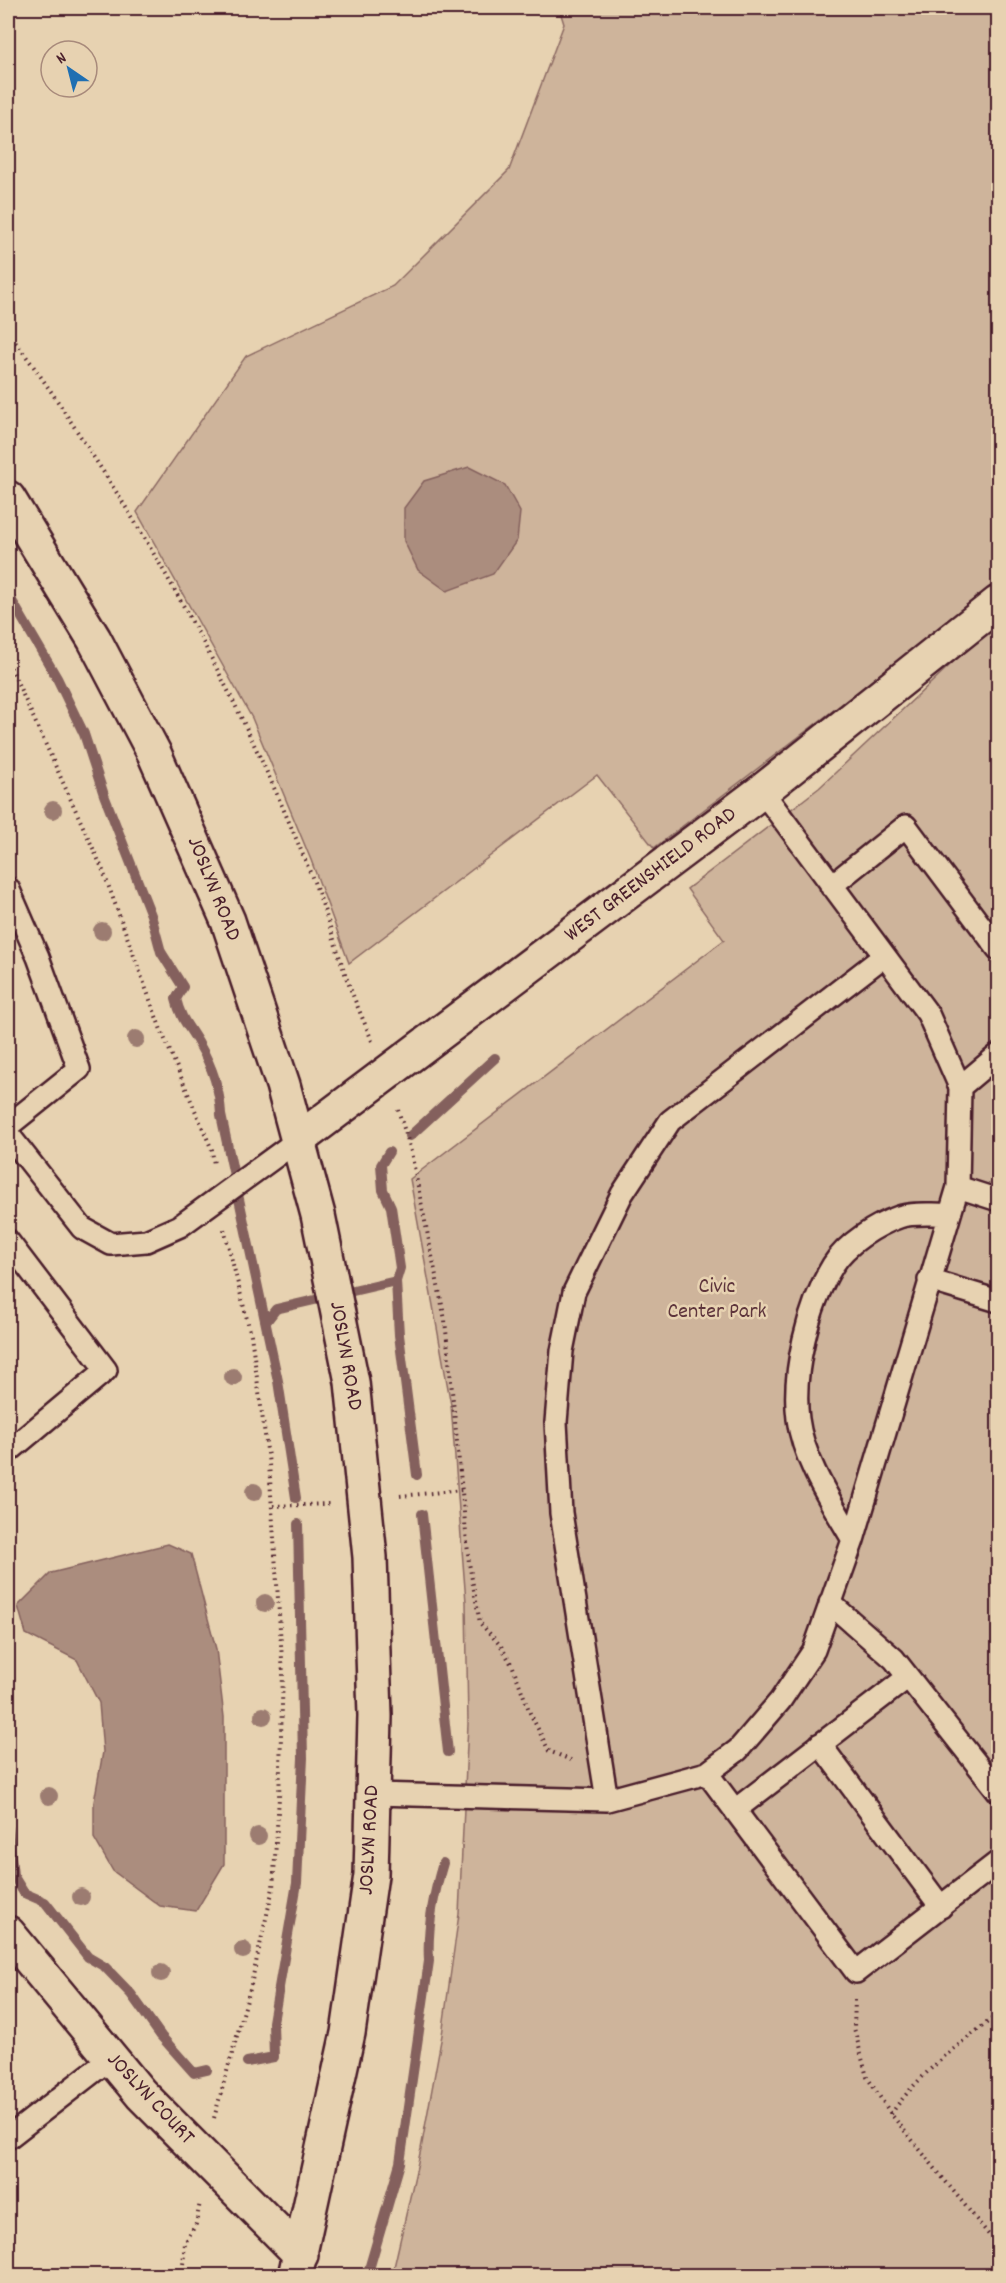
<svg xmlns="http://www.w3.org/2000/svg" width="1006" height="2283" font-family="Dekko,sans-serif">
  <rect width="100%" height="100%" fill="#e7d2b1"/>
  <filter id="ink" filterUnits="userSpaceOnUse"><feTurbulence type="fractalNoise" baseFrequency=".0167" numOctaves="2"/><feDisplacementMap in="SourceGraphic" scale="12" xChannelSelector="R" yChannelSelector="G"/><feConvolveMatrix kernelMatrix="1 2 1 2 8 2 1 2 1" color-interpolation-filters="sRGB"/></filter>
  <g filter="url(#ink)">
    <path fill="#ceb49b" stroke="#8c6a63" stroke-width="1.5" d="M559,8H998V584L654,848L597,775L349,963L311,860L252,718L137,512L246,356L393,286L509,170L564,24Z
      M998,620V2275L392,2276L421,2149L442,2035L459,1914L468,1724L466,1602L451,1405L410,1179L724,940L687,889L819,788Z"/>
    <path fill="#ab8d7e" stroke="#84615d" stroke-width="1.5" d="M469,467L505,485L520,512L517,540L493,574L447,591L418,570L404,541V508L424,481Z
      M168,1544L191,1554L216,1649L224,1717V1864L196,1911L160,1906L113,1871L94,1838V1802L103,1752L99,1703L77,1660L26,1634L18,1606L51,1573Z"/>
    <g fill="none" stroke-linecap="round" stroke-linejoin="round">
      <path stroke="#84615d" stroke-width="10" d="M8,594L57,678L84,734L104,795L151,915L161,952L183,987L176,999C181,1020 189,1026 199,1044C212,1066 220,1089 221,1115L278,1381L296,1498
        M410,1136L495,1058
        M389,1152L381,1165L383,1190L391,1207L400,1268L396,1281L399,1335L417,1475
        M266,1322L276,1309L396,1281
        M422,1514L448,1752
        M8,1829L13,1875L24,1893L45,1902L88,1957L105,1967L131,1994L161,2036L194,2073L207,2070
        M247,2062L274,2057L273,2022L297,1883L303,1758L298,1524
        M367,2276L400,2163L429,1961C427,1927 433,1896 443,1863"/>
      <defs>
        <path id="lane" d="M831,886L906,826L998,949
          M8,888L38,957L79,1069L8,1126
          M960,1087L998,1055
          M8,1134L82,1228L111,1244L146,1241L180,1226L298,1140
          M958,1187L998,1200
          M8,1241L106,1370L8,1452
          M929,1280L998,1301
          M853,1540C833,1505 803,1460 798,1419C792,1372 808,1306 833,1265C846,1244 876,1225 899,1217C913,1212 934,1215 949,1214
          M830,1603L894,1659L998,1791
          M820,1744L941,1907
          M707,1773L856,1972L998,1862
          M374,1794L607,1800L707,1773L738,1750L780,1701L814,1650L853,1540L958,1187L960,1087L928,1014L762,791
          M607,1800L561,1513L556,1422L562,1351L574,1292L622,1194L670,1121L884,956
          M735,1810L908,1677
          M8,2138L111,2058"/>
        <path id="street" d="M298,1140L762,791L998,603
          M8,1933L141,2094L301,2255"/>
        <path id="secondary" d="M8,498L94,639L154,753L228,921L283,1085L318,1215L352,1382L370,1557L375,1716L371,1875L348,2033L295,2276"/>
      </defs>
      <use href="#lane" stroke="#4a1f2b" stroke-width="26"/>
      <use href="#street" stroke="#4a1f2b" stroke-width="38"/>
      <use href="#secondary" stroke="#4a1f2b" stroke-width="38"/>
      <path stroke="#4a1f2b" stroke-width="4" stroke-dasharray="1.5 4.5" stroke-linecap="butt" d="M8,333C39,371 66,414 93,456C182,591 256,737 316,887C328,918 337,951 348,982C355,1002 364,1021 372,1041
        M8,662L102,868L161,1030L212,1150L214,1165
        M398,1110L410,1147L445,1320L469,1563L480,1623L501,1646L513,1667L530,1713L549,1751L571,1760
        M400,1496L463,1490
        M273,1506L330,1504
        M855,2000L854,2028L867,2077L891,2114L998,2246
        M891,2114C920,2072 959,2045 998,2014
        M214,2118L250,1989L273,1888L279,1798L283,1674L269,1464L251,1335L224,1229
        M182,2276L185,2243L196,2224L200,2202"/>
      <use href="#lane" stroke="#e7d2b1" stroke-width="21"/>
      <use href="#street" stroke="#e7d2b1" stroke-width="33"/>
      <use href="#secondary" stroke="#e7d2b1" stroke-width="33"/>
    </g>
    <g fill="#9c7c71">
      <circle cx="53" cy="810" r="9"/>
      <circle cx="102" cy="931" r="9"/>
      <circle cx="136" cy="1039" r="9"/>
      <circle cx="233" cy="1377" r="9"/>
      <circle cx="254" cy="1492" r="9"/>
      <circle cx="265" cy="1603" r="9"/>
      <circle cx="263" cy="1716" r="9"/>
      <circle cx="49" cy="1796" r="9"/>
      <circle cx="258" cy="1836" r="9"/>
      <circle cx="81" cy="1897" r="9"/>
      <circle cx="243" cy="1950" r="9"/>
      <circle cx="161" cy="1973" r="9"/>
    </g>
  </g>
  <g text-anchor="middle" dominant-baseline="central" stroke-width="5" stroke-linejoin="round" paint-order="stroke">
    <g font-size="22" fill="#4a1f2b" stroke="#e7d2b1">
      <text transform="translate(651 875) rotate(-37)">WEST GREENSHIELD ROAD</text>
      <text transform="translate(213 889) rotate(68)">JOSLYN ROAD</text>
      <text transform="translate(345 1356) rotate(80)">JOSLYN ROAD</text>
      <text transform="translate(370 1840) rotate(-87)">JOSLYN ROAD</text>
      <text transform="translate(150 2099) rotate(47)">JOSLYN COURT</text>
    </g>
    <g font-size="22" fill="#5e353c" stroke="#e7d2b1">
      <text x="717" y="1287">Civic<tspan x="717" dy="25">Center Park</tspan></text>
    </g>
  </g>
  <rect width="1006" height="2283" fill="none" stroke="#e7d2b1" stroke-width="30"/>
  <rect x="15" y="15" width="976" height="2253" fill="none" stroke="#4a1f2b" stroke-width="2" filter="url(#ink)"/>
  <g transform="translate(69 69) rotate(325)"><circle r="28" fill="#e7d2b1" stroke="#a88a7b" stroke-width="1.5"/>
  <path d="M0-4.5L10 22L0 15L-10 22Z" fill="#1f6fb2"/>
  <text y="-9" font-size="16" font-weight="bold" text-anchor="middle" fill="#4a1f2b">N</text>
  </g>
</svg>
